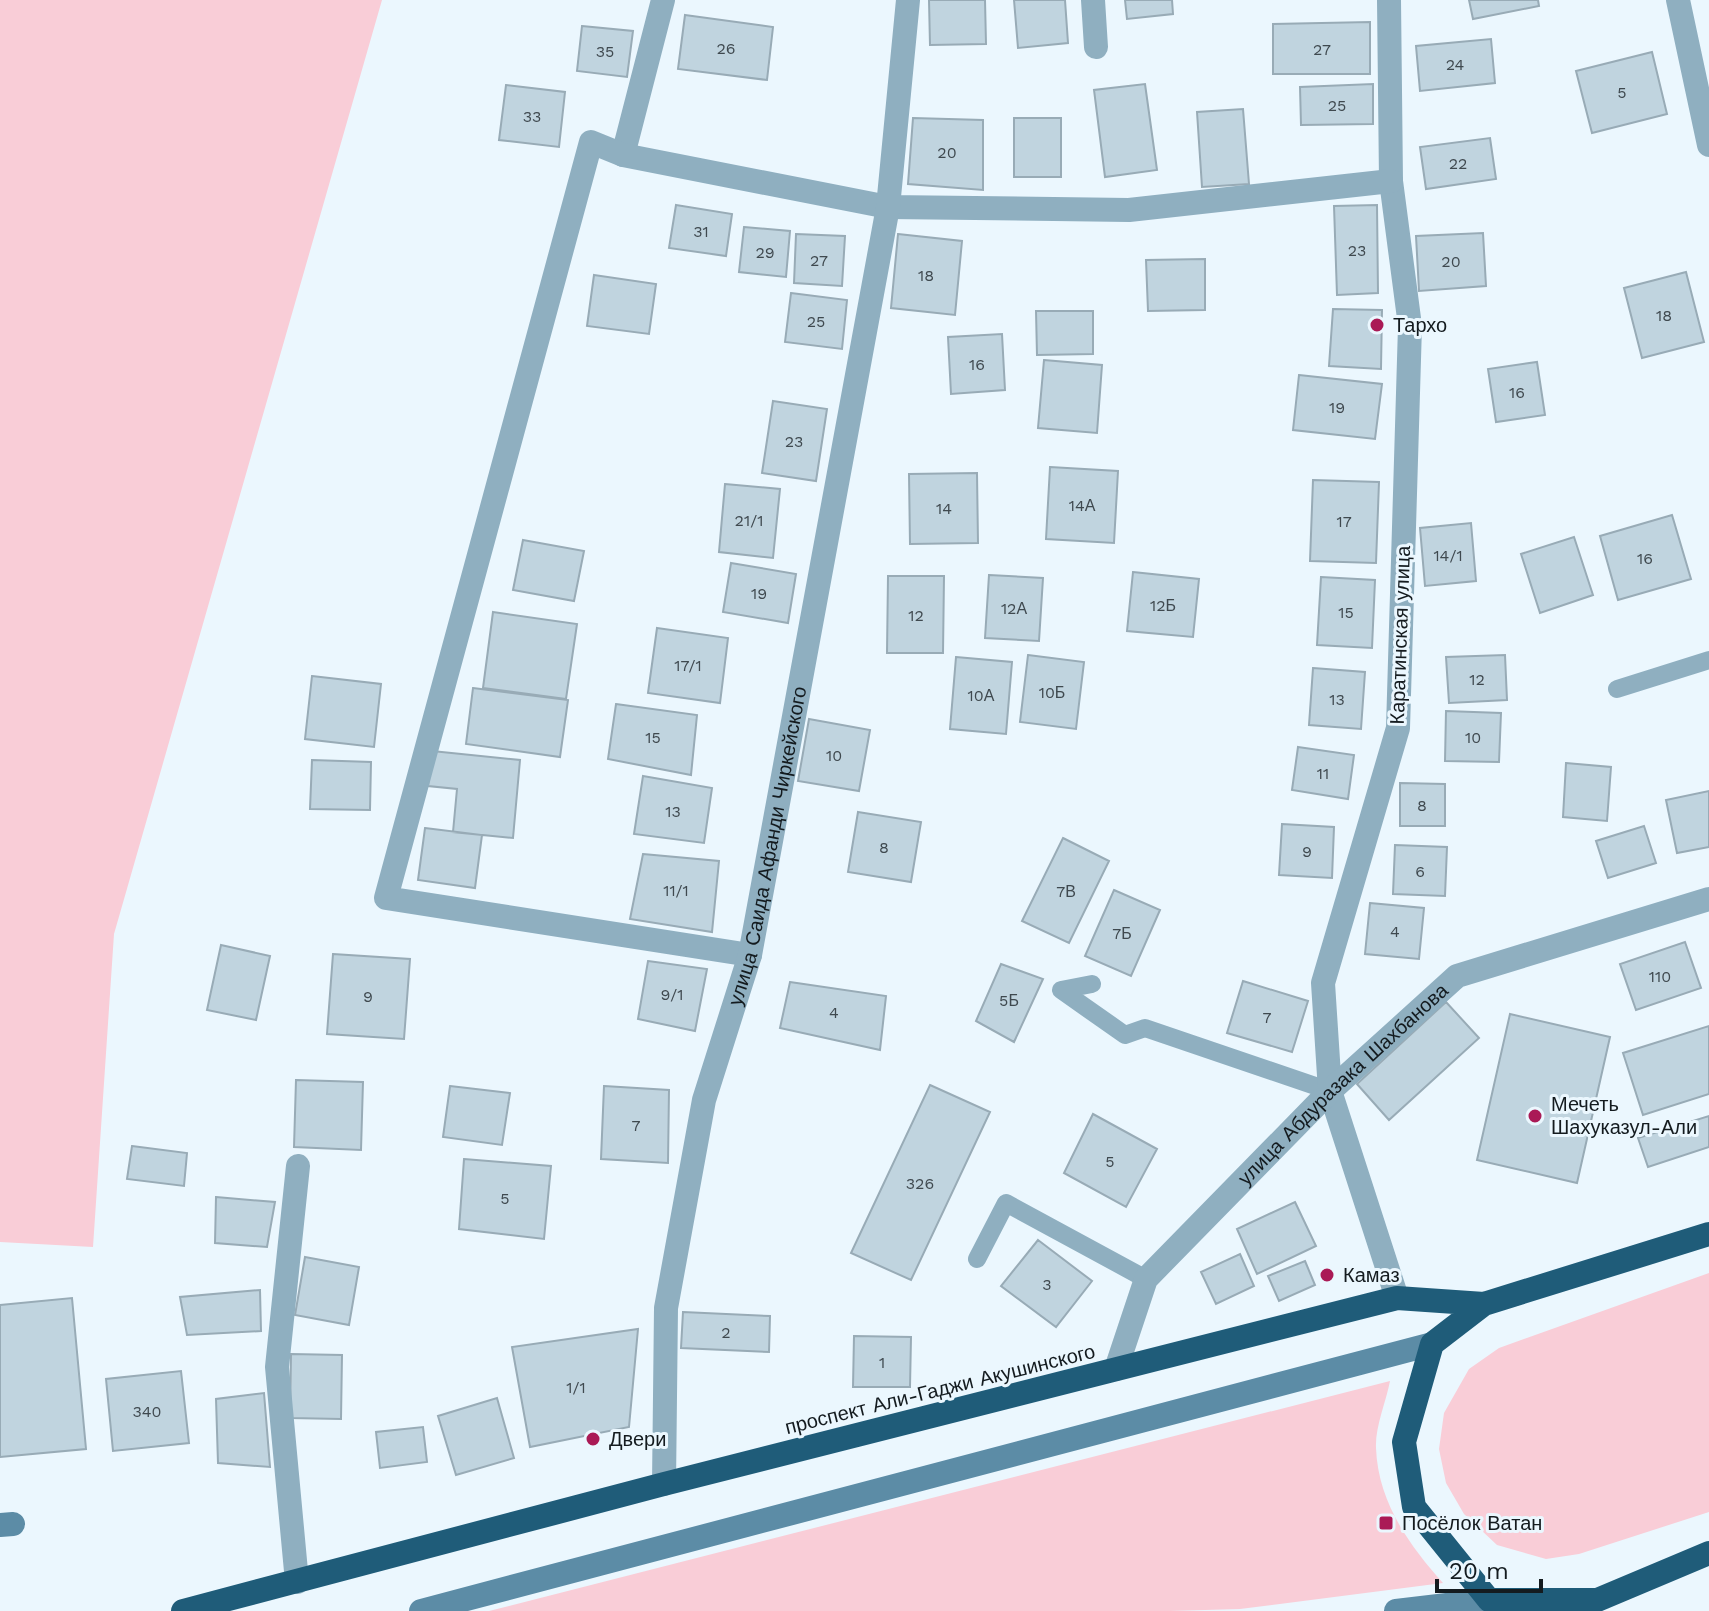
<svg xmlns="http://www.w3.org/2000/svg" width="1709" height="1611" font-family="'Work Sans',sans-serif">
  <rect width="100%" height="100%" fill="#ebf7fe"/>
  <path fill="#f9cdd7" d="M0,0H382L114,934L93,1247L0,1242Z
    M1709,1273V1512L1579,1554L1546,1559L1497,1545L1464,1514L1446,1483L1439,1449L1444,1413L1469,1369L1499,1348Z
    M1390,1381C1386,1402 1375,1427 1376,1448C1378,1502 1409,1545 1443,1583L1240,1609L1170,1611H489Z"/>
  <path fill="#c0d4df" stroke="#98abb6" stroke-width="2" d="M929,0H985L986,44L930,45Z
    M1014,0H1065L1068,43L1018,48Z
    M1125,0H1172L1173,14L1127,19Z
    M1469,0H1538L1539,6L1473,19Z
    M685,15L773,27L767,80L678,69Z
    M1370,22V74H1273V24Z
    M582,26L633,31L627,77L577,71Z
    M1491,39L1495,83L1420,91L1416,46Z
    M1652,52L1667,114L1592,133L1576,71Z
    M1145,84L1157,170L1105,177L1094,90Z
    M1373,84V124L1301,125L1300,87Z
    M506,85L565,92L559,147L499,140Z
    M1243,109L1249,184L1202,187L1197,112Z
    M913,118L983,120V190L908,184Z
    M1014,118H1061V177H1014Z
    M1490,138L1496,179L1426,189L1420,147Z
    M676,205L732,214L726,256L669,248Z
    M1377,205L1378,293L1337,295L1334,206Z
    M744,227L790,231L786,277L739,272Z
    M1483,233L1486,286L1419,291L1416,236Z
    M796,234L845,236L842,286L794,283Z
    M898,234L962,241L955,315L891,308Z
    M1205,259V310L1148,311L1146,260Z
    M1686,272L1704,342L1642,358L1624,288Z
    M594,275L656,284L649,334L587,326Z
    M791,293L847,300L842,349L785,342Z
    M1333,309L1382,310L1381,369L1329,366Z
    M1036,311H1093V354L1037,355Z
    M1002,334L1005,390L951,394L948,337Z
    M1044,360L1102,365L1097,433L1038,428Z
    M1537,362L1545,415L1496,422L1488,369Z
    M1299,375L1382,384L1375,439L1293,430Z
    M773,401L827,409L816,481L762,473Z
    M1050,467L1118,471L1114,543L1046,539Z
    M977,473L978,543L910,544L909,474Z
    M1313,480L1379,482L1376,563L1310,561Z
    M725,484L780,489L773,558L719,552Z
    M1672,515L1691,579L1618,600L1600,536Z
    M1471,523L1476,581L1425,586L1420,528Z
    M1574,537L1593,595L1540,613L1521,554Z
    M523,540L584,551L574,601L513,590Z
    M731,563L796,574L788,623L723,612Z
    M1133,572L1199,579L1193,637L1127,631Z
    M989,575L1043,578L1039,641L985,638Z
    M888,576H944L943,653H887Z
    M1321,577L1375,580L1372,648L1317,645Z
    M493,612L577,624L566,699L483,688Z
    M657,628L728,638L720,703L648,693Z
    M1028,655L1084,662L1076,729L1020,722Z
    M1505,655L1507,700L1449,703L1446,657Z
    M956,657L1012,662L1006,734L950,729Z
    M1313,668L1365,672L1361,729L1309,725Z
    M312,676L381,684L374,747L305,739Z
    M473,688L568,700L560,757L466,744Z
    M616,704L697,715L691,775L608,759Z
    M1446,711L1501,713L1499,762L1445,761Z
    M809,719L870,730L859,791L798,781Z
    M1298,747L1354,755L1348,799L1292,790Z
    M432,751L520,760L513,838L453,832L457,789L428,786Z
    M312,760L371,762L370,810L310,809Z
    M1566,763L1611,767L1607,821L1563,817Z
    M643,776L712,788L704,843L634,834Z
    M1400,783L1445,784V826H1400Z
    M1709,791V847L1677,853L1666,800Z
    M858,812L921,822L911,882L848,872Z
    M1282,824L1334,827L1332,878L1279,875Z
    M1644,826L1656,863L1608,878L1596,841Z
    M425,828L482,835L475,888L418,880Z
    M1063,838L1109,861L1069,943L1022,921Z
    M1395,845L1447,847L1445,896L1393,894Z
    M643,854L719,861L712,932L630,919Z
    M1114,890L1160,910L1131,976L1085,956Z
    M1370,903L1424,908L1419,959L1365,954Z
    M1685,942L1701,988L1636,1010L1620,964Z
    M221,945L270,956L256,1020L207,1010Z
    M333,954L410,959L404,1039L327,1034Z
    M648,961L707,969L695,1031L638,1019Z
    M1001,964L1043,979L1014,1042L976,1021Z
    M1243,981L1308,1001L1292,1052L1227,1033Z
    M790,982L886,996L880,1050L780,1028Z
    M1446,1002L1479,1038L1389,1120L1357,1084Z
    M1510,1014L1610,1037L1577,1183L1477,1160Z
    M1709,1026V1094L1643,1115L1623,1053Z
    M296,1080L363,1082L361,1150L294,1147Z
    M930,1085L990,1112L911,1280L851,1253Z
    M450,1086L510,1093L502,1145L443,1137Z
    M604,1086L669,1090L668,1163L601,1159Z
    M1093,1114L1157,1149L1126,1207L1064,1173Z
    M1709,1116V1147L1648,1167L1638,1138Z
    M132,1146L187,1153L184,1186L127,1179Z
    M464,1159L551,1166L544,1239L459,1229Z
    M216,1197L275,1202L267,1247L215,1243Z
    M1295,1202L1316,1246L1257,1274L1237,1229Z
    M1038,1240L1092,1281L1056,1327L1001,1286Z
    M1240,1254L1254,1286L1216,1304L1201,1272Z
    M305,1257L359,1267L349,1325L295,1315Z
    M1305,1261L1315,1285L1279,1301L1268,1276Z
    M260,1290L261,1331L187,1335L180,1297Z
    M72,1298L86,1449L0,1457V1305Z
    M683,1312L770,1316L769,1352L681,1348Z
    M638,1329L629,1427L530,1447L512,1347Z
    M854,1336L911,1337L910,1387H853Z
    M291,1354L342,1355L341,1419L290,1418Z
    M181,1371L189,1443L113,1451L106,1379Z
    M264,1393L270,1467L218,1463L216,1399Z
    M497,1398L514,1458L456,1475L438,1416Z
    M423,1427L427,1462L380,1468L376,1432Z"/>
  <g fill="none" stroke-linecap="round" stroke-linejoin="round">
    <path stroke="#8fafc0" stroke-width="18" d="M1617,689L1709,660
      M1092,984L1061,990L1125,1035L1145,1028L1330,1091
      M977,1259L1006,1203L1146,1279"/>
    <g stroke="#8fafc0" stroke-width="24">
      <path d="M1093,0L1096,47"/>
      <path d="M1389,0L1391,181L1410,326L1398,728L1323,983L1330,1091L1397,1298"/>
      <path d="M1678,0L1709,145"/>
      <path d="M623,155L663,0"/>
      <path d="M750,955L386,898L591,142L623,155L888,207L1129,210L1391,181"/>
      <path id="s1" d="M1116,1369L1146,1279L1330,1091L1457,976L1709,899"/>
      <path id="s2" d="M664,1484L666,1308L704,1100L750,955L888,207L908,0"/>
      <path d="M297,1582L277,1367L298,1166"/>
    </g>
    <path stroke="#5c8ca6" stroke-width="24" d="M0,1525L13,1524
      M421,1611L1432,1344
      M1396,1611L1489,1600"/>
    <path stroke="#1f5c79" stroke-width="24" d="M1484,1304L1432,1344L1404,1442L1414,1507L1489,1600H1596
      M1583,1606L1709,1553
      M183,1611L664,1484L1397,1298L1484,1304L1709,1234"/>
  </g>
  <g fill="#aa1a56" stroke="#ebf7fe" stroke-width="3">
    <circle cx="1377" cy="325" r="8"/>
    <circle cx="1535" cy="1116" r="8"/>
    <circle cx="1327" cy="1275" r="8"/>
    <circle cx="593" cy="1439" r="8"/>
    <rect x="1378" y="1515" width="16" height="16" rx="4"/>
  </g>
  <g text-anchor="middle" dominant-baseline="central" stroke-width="6" stroke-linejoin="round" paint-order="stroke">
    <g font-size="16" fill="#3f494f">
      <text x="726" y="48">26</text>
      <text x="1322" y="49">27</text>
      <text x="605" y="51">35</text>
      <text x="1455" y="64">24</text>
      <text x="1622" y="92">5</text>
      <text x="1337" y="105">25</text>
      <text x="532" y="116">33</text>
      <text x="947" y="152">20</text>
      <text x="1458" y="163">22</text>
      <text x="701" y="231">31</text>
      <text x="1357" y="250">23</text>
      <text x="765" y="252">29</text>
      <text x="819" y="260">27</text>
      <text x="1451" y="261">20</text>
      <text x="926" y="275">18</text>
      <text x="1664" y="315">18</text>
      <text x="816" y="321">25</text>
      <text x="977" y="364">16</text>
      <text x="1517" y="392">16</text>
      <text x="1337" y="407">19</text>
      <text x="794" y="441">23</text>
      <text x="1082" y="505">14А</text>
      <text x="944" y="508">14</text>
      <text x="749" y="520">21/1</text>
      <text x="1344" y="521">17</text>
      <text x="1448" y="555">14/1</text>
      <text x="1645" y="558">16</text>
      <text x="759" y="593">19</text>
      <text x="1163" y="605">12Б</text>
      <text x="1014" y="608">12А</text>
      <text x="1346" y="612">15</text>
      <text x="916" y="615">12</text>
      <text x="688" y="665">17/1</text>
      <text x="1477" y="679">12</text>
      <text x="1052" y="692">10Б</text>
      <text x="981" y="695">10А</text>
      <text x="1337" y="699">13</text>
      <text x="653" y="737">15</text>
      <text x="1473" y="737">10</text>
      <text x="834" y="755">10</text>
      <text x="1323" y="773">11</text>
      <text x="1422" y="805">8</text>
      <text x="673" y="811">13</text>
      <text x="884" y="847">8</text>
      <text x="1307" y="851">9</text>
      <text x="1420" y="871">6</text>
      <text x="676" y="890">11/1</text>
      <text x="1066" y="891">7В</text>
      <text x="1395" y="931">4</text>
      <text x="1122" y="933">7Б</text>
      <text x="1660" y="976">110</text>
      <text x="672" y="994">9/1</text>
      <text x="368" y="996">9</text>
      <text x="1009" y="1000">5Б</text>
      <text x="834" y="1012">4</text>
      <text x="1267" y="1017">7</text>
      <text x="636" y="1125">7</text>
      <text x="1110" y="1161">5</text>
      <text x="920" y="1183">326</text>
      <text x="505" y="1198">5</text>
      <text x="1047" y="1284">3</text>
      <text x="726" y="1332">2</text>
      <text x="882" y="1362">1</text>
      <text x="576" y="1387">1/1</text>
      <text x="147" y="1411">340</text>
    </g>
    <g font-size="20" fill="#141b1f" stroke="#ebf7fe" text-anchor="start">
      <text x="1393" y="325">Тархо</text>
      <text x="1551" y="1104">Мечеть<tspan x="1551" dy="23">Шахуказул-Али</tspan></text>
      <text x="1343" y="1275">Камаз</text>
      <text x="609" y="1439">Двери</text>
      <text x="1402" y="1523">Посёлок Ватан</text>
    </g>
    <g font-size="20" fill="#141b1f" stroke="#ebf7fe">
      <text transform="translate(1400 635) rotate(-88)">Каратинская улица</text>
      <text stroke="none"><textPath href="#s2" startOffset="650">улица Саида Афанди Чиркейского</textPath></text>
      <text stroke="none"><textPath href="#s1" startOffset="372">улица Абдуразака Шахбанова</textPath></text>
      <text transform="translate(940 1389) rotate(-14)">проспект Али-Гаджи Акушинского</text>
    </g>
  </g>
  <path d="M1437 1579v12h104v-12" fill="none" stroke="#141b1f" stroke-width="4"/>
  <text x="1449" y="1579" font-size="24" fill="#141b1f" stroke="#ebf7fe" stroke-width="6" paint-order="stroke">20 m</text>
</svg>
